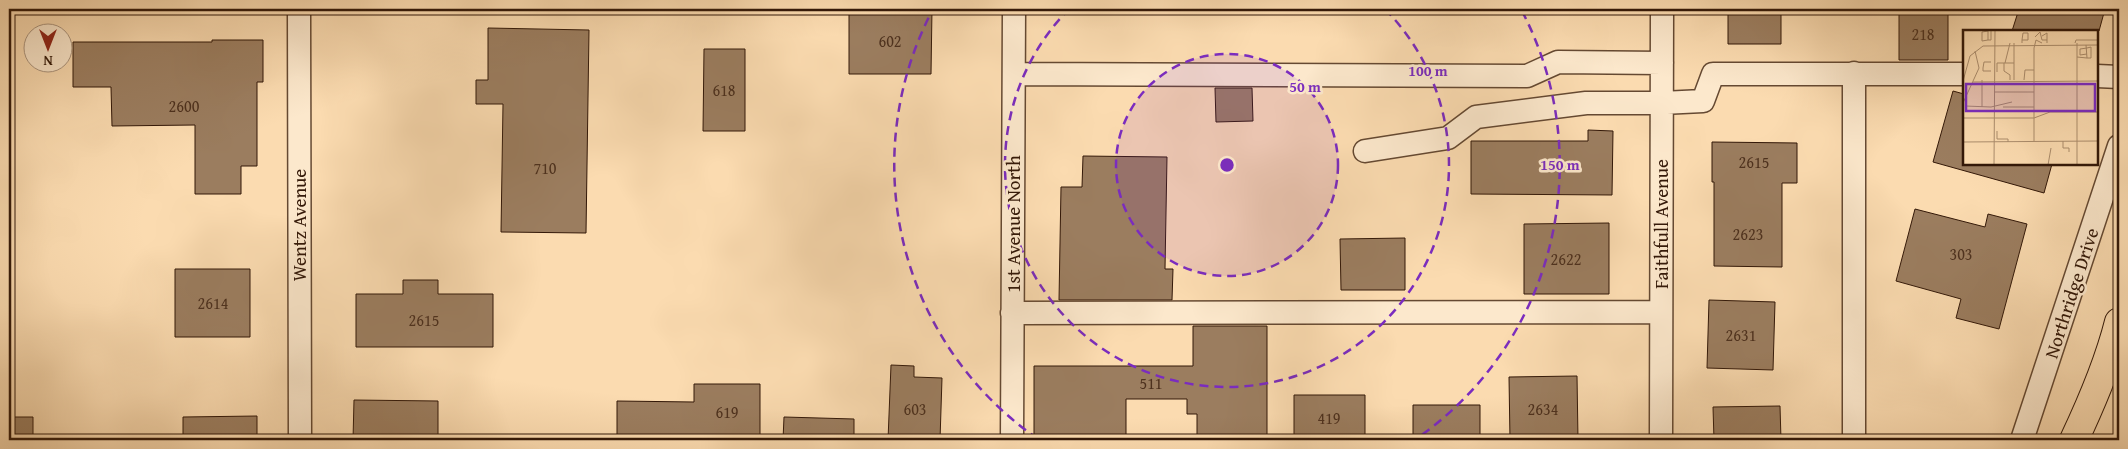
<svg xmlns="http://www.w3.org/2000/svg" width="2128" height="449" font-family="'Gentium Book Plus',serif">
  <rect width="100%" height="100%" fill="#fbdbb0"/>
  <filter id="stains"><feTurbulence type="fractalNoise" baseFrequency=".004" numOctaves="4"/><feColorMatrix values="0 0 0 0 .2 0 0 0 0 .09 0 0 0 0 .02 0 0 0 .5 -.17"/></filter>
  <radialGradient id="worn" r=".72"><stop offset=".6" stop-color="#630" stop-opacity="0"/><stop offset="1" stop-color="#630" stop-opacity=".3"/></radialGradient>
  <path fill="#9b7d5f" stroke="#331808" d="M849,9H932L931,74H849Z
    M1728,9H1781V44H1728Z
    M1899,9H1948V60H1899Z
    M2019,9H2105L2099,31H2012Z
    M488,28L589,30L586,233L501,232L503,104H476V80H488Z
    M212,40H263V82H257V166H241V194H195V125L112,126L111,87H73V42H212Z
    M704,49H745V131H703Z
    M1215,88H1252L1253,121L1216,122Z
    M1953,91L1964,94V164H2052L2044,193L1933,162Z
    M1588,130L1613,131L1612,195L1471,194V141H1588Z
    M1712,142L1797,143V183H1782V267L1714,266V182H1712Z
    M1083,156L1167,157L1165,269H1173L1172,300H1059L1061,187H1082Z
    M1915,209L1985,227L1988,214L2027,224L1999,329L1956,318L1961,299L1896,281Z
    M1609,223V294H1524V224Z
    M1405,238V290H1341L1340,239Z
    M175,269H250V337H175Z
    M403,280H438V294H493V347H356V294H403Z
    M1709,300L1775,302L1773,370L1707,368Z
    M1193,326H1267V440H1197V414H1187V399H1126V440H1034V366H1193Z
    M891,365L914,366V377L942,378L940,440H888Z
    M1577,376L1578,440H1510L1509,377Z
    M694,384H760V440H617V401L694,402Z
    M1294,395H1365V440H1294Z
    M354,400L438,401V440H353Z
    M1413,405H1480V440H1413Z
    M1780,406L1781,440H1714L1713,407Z
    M257,416V440H183V417Z
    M9,417H33V440H9Z
    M784,417L854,419V440H783Z"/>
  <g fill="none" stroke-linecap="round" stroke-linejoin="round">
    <defs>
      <path id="minor" d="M299,9L300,440
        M1014,74L1527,76L1558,62L1662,63
        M2097,76L2119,77
        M1365,151L1448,138L1476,117L1586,103H1662L1703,101L1713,74H1964
        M1012,313L1661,312
        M1012,440L1014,9
        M1661,440L1662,9
        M1854,440V73
        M2022,440L2119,146"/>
      <path id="highway" d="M2074,440C2092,402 2109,362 2119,322"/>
    </defs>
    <use href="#minor" stroke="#654932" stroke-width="25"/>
    <use href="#highway" stroke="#331808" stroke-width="30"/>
    <use href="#minor" stroke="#fce8cc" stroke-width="22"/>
    <use href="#highway" stroke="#fbdbb0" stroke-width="28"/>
  </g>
  <circle cx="1227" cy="165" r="111" fill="#7b2cbf" fill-opacity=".12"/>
  <g fill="none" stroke="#7b2cbf" stroke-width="2.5" stroke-dasharray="9 6">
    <circle cx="1227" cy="165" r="111"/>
    <path d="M1385 9A222 222 0 1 1 1069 9"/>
    <path d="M1038 439A333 333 0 0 1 932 11M1522 11A333 333 0 0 1 1416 439"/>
  </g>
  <g text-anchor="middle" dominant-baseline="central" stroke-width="5" stroke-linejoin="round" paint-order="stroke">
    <g font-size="16" fill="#4d311e">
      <text x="1923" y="34">218</text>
      <text x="890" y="41">602</text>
      <text x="724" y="90">618</text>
      <text x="184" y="106">2600</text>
      <text x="1754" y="162">2615</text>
      <text x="545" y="168">710</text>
      <text x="1748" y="234">2623</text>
      <text x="1961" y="254">303</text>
      <text x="1566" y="259">2622</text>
      <text x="213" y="303">2614</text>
      <text x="424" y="320">2615</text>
      <text x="1741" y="335">2631</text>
      <text x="1151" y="383">511</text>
      <text x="915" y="409">603</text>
      <text x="1543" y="409">2634</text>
      <text x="727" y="412">619</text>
      <text x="1329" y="418">419</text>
    </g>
    <g font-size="19" fill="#331808" stroke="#fce8cc">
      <text transform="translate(1013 224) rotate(-90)">1st Avenue North</text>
      <text transform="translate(1661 224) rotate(-90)">Faithfull Avenue</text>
      <text transform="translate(299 225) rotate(-90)">Wentz Avenue</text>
      <text transform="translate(2071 293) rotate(-72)">Northridge Drive</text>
    </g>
  </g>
  <g transform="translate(1963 30)">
    <rect width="135" height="135" fill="#fbdbb0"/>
    <path fill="none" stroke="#ab8d6d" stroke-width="1" d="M79,6L84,3V13M72,7L77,2L79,10H84M25,10L19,11V2L25,1V10H28V0M59,13V10L60,3H65V10H59M112,13L113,10H135M124,24L117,25V19L124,18M114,27L124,28L123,15M124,28H128V17L124,18M28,32H21L20,38V41H28M41,33V41L47,45V50M42,33H51V13M51,33V50M34,42V33H42L47,13M61,50L62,40H71M0,51L7,26L20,16L135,15M10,52L135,51M31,62H71M0,73L16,38L12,21M2,76L28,77L49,72M19,77V50M40,77H71M0,88H71L87,82H135M34,101V109H45V112M100,111V118H106V122M0,112L135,111M71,112V18L73,10L79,13M31,135L32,0M85,135L88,118M114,135V13"/>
    <path fill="#7b2cbf" fill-opacity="0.15" stroke="#7b2cbf" stroke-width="2.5" d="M3,54H132V81H3Z"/>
    <rect width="135" height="135" fill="none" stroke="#331808" stroke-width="2.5"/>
  </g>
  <circle cx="1227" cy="165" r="8" fill="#7b2cbf" stroke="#fce8cc" stroke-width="2.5"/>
  <g font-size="15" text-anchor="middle" font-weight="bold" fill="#7b2cbf" stroke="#fce8cc" stroke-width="5" stroke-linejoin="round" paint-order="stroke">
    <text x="1428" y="76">100 m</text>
    <text x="1305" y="92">50 m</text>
    <text x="1560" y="170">150 m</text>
  </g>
  <rect width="2128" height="449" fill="none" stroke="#fbdbb0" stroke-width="30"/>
  <rect x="10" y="10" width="2108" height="429" fill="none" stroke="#331808" stroke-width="2.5"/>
  <rect x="15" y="15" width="2098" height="419" fill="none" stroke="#331808"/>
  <g transform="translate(48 48) rotate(180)"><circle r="24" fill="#fce8cc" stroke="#ac957e"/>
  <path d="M0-4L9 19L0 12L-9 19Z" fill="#8f2418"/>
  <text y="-8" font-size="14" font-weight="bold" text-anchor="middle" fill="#331808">N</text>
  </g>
  <rect width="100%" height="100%" filter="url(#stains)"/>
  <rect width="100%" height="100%" fill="url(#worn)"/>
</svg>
